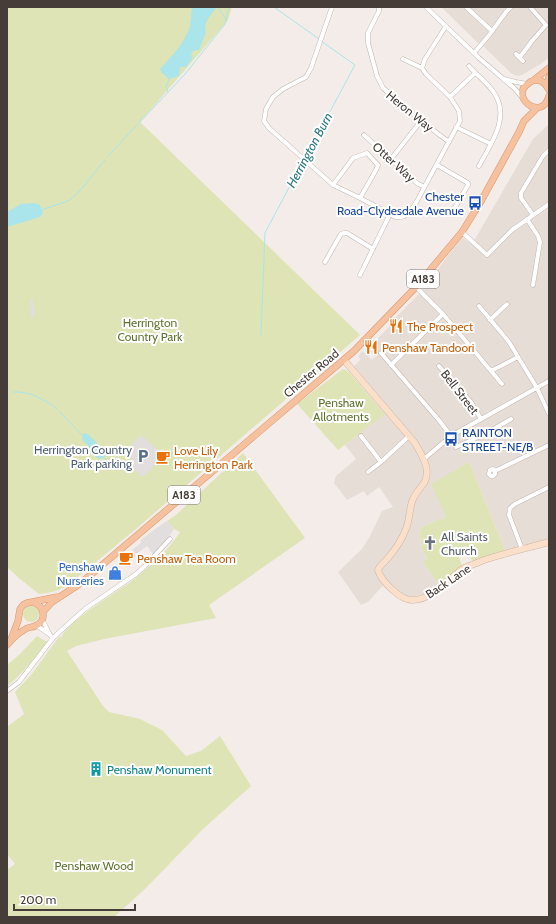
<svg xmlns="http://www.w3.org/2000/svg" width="556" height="924" font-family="Cabin,sans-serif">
  <rect width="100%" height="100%" fill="#f3ece9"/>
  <path fill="#e6ddd7" d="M441,7H549V60L547,59L542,63L522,75L518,76L514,75L511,73L484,47L478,43Z
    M549,124V539L505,551L469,462L446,517L422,527L419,533L422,547H421L427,560L423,562L439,585L428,594L411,598L400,594L387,581L368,602L361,605L338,572L361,550L369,538L382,511L393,507L379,487L367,496L364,491L347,500L334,483L336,476L356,459L345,445L390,409L354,366L361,359L358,357L362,351L372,360L378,355L367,346L370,343L372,344L388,328L396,317L420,293L462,237L471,244L475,239L533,139Z"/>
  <path fill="#dee4b5" d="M7,7H232L228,20L140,122L360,335L137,528L67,586C58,591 50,593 39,594L20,579L7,567Z
    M343,369L348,371L385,414L338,450L297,404Z
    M243,453L305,538L209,605L216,618L104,639L76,646L67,651L103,706L109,712L140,719L162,730L186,756L201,751L220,736L251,786L203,829L146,888L114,917H7V870L15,864L7,854V727L24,714L15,692L31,675L59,637H62C64,624 120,590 133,580C150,566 168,551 180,532L174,529L167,521L176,515Z
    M469,462L505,551L481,560L472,561L468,550L465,549L457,551L462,566L439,585L423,562L427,559L421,547L422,546L419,533L422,527L446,517L431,484Z
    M23 614a8 8 0 1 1 16 0a8 8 0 1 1-16 0Z
    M37,636L47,642C34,658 23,674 7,686V665L20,654Z"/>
  <path fill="#e2dedd" d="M30,299H33L35,316L31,317Z
    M141,435L158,450L155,453L161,459L143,477L132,467L135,462L124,452Z
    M167,521L174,529L168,538L153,554L147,546L136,554L132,550L141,543V540L151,532Z"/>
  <path fill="#aae5eb" d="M192,7H217C212,14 202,23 206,32L199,50L193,51L191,55L193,57L186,67H180L179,76L169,79L161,72L160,69C171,57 183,45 189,29C191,22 191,15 192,7Z
    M34,203L40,205L43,213L40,217L7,227V212L21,204Z
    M85,433L89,435L106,453L105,457L99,459L95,456L87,444L83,441L82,438L83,434Z"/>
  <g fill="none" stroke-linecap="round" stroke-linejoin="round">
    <path stroke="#aae5eb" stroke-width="1" d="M218,7L226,19
      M274,7L319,39
      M168,92L166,87L169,79
      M108,156L186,73L225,24L229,7
      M305,158L355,65L321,41
      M41,210L68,201L79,192L105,160
      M261,335L265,233L303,161
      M14,392C29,391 45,399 57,409
      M60,412L82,435
      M104,458L114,468"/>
    <defs>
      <path id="street" d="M332,7L311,68L306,77L283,89L273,97L266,109L264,121L269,128L333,185L360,198L390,214L360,275
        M379,7V11L368,33V43L377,76L383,88L421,121L449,142
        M426,7L479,58L514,88L522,97
        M466,7L492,31
        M474,53L490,34L506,12L511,7
        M516,54L523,61
        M520,57L532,41L546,25L530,7
        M403,59L422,68
        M469,66C477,76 490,84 496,96C509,120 490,145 479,166
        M504,79L516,82L527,84
        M450,97L475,73
        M456,127L491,144
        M364,135L418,184L423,186H425L426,184L460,121L459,111L450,97L426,74L422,68L425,59L446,26
        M391,159L421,121
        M437,165L468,183V185L453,211
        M333,185L353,158L367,153L378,165L376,170L360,198
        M390,214C408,228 419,196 426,184
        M533,215L521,198V193L543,156L549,150
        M527,219L538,236L540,242L533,285
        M462,232L487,255L512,230L549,204
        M325,262L341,234L344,233H347L373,249
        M416,287L443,314L502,384
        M479,306L509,342L537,388L549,414
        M490,320L507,304
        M381,353L438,419L451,436
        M391,365L443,314
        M439,366L471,402L481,419
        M491,371L518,357
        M361,436L381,462
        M456,447L485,434L511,419
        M424,459L451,436L549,381
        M495,471L493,469L490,470L489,474L491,476H493L495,474V471L549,445
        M368,472L381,462L409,436
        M522,549L509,515L510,508L515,504L549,487
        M42,619L49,633
        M36,625L49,634L53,638
        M7,691L19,682L53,638L66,626L85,609L136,574L146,565L170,539"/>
      <path id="secondary" d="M344,360L415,443C421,454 431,468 425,481C422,487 416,492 413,499C409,508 410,519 406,529C402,539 395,550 388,558C385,562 380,565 378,570C381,581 401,601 413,600C433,600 448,578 464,568C470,565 478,563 484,560C505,553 527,548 549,542"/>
      <path id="primary" d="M534,80L549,68
        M547,86L549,77
        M549,90C547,86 545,83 541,81C537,80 532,80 529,83C508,96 542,123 549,96
        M43,612L52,602L81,583L354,351L416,287L462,232L480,203L519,132L524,121L537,108
        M10,642L18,621L20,609L23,605L27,603L57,597
        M7,645C12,639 17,634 24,630C29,626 31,628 35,626C48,620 44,606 33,602"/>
    </defs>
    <use href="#street" stroke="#c1b5af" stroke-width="5"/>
    <use href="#secondary" stroke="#d2b39e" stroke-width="7"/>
    <use href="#primary" stroke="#da986f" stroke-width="7"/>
    <use href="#street" stroke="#fff" stroke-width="4"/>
    <use href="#secondary" stroke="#fae0cb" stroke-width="6"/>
    <use href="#primary" stroke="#f6c19e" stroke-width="6"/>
  </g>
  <defs>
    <symbol id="bus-bare" viewBox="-9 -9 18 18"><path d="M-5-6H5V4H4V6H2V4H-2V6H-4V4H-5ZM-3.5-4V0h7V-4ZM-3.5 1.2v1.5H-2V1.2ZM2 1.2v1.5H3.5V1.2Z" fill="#1a4fb4" stroke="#fff" stroke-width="2.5" paint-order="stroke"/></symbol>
    <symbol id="restaurant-bare" viewBox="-9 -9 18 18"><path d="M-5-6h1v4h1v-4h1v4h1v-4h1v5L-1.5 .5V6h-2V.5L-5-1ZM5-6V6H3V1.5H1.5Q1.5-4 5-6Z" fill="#e8710a" stroke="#fff" stroke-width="2.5" paint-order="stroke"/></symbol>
    <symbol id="parking-bare" viewBox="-9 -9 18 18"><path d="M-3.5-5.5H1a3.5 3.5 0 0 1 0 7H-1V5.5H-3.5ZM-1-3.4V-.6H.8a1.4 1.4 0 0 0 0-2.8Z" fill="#5c6f8a" stroke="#fff" stroke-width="2.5" paint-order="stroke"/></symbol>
    <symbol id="cafe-bare" viewBox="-9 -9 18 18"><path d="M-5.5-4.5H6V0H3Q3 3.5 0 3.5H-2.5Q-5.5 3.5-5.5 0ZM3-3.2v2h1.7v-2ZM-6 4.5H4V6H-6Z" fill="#e8710a" stroke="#fff" stroke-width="2.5" paint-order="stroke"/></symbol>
    <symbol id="church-bare" viewBox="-9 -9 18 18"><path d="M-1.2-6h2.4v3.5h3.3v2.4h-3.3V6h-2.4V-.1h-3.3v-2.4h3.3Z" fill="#6b7280" stroke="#fff" stroke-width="2.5" paint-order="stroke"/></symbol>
    <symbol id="shop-bare" viewBox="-9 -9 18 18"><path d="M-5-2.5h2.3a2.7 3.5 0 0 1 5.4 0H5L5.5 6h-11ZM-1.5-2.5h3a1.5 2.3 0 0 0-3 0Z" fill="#3f7fe0" stroke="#fff" stroke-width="2.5" paint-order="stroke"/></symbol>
    <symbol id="building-bare" viewBox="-9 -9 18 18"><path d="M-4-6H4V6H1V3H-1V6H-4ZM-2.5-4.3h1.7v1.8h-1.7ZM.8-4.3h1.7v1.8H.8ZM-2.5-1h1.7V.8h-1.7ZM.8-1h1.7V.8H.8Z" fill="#0f9aa8" stroke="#fff" stroke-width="2.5" paint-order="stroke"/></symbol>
  </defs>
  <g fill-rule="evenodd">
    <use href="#bus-bare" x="465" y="193" width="20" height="20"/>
    <use href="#restaurant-bare" x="386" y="316" width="20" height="20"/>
    <use href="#restaurant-bare" x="361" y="337" width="20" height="20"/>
    <use href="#bus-bare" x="441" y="429" width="20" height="20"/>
    <use href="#parking-bare" x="133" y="446" width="20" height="20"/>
    <use href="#cafe-bare" x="153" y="447" width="20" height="20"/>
    <use href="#church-bare" x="420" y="533" width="20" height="20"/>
    <use href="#cafe-bare" x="116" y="548" width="20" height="20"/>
    <use href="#shop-bare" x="105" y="563" width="20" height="20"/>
    <use href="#building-bare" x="86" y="759" width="20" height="20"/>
  </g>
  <g text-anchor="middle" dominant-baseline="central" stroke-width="4" stroke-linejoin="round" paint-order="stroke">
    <g fill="#fff" stroke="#7e7674" stroke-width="1">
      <rect x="407" y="270" width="32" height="18" rx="3"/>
      <rect x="168" y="486" width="32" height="18" rx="3"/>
    </g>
    <g font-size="11" font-weight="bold" fill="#463c38">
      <text x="423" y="279">A183</text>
      <text x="184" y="495">A183</text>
    </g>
    <g font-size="12" fill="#463c38" stroke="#fff">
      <text transform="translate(410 111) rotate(39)">Heron Way</text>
      <text transform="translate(394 162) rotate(42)">Otter Way</text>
      <text transform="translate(311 373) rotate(-40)">Chester Road</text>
      <text transform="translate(460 392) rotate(52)">Bell Street</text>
      <text transform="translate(448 581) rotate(-34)">Back Lane</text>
    </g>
    <g font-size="12" fill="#164399" stroke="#fff" text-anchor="end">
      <text x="464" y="196">Chester<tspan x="464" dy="14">Road-Clydesdale Avenue</tspan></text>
      <text x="462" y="432" text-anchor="start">RAINTON<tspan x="462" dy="14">STREET-NE/B</tspan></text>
    </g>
    <g font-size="12" fill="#5f732f" stroke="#fff">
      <text x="150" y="322">Herrington<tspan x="150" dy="14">Country Park</tspan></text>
      <text x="341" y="402">Penshaw<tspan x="341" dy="14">Allotments</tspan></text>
      <text x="94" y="865">Penshaw Wood</text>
    </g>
    <g font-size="12" fill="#c56008" stroke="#fff" text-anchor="start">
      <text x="407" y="326">The Prospect</text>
      <text x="382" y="347">Penshaw Tandoori</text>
      <text x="174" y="450">Love Lily<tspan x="174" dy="14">Herrington Park</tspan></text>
      <text x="137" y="558">Penshaw Tea Room</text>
    </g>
    <g font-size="12" fill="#4e5e75" stroke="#fff" text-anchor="end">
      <text x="132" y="449">Herrington Country<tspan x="132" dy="14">Park parking</tspan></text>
    </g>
    <g font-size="12" fill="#5b616d" stroke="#fff" text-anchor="start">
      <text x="441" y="536">All Saints<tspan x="441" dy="14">Church</tspan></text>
    </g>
    <g font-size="12" fill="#366cbe" stroke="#fff" text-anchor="end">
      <text x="104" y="566">Penshaw<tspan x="104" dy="14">Nurseries</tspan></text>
    </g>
    <g font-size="12" fill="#0d838f" stroke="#fff" text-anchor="start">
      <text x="107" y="769">Penshaw Monument</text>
    </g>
    <g font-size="13" font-style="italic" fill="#2f7b83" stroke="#fff">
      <text transform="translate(309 150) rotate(-62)">Herrington Burn</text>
    </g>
  </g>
  <rect width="556" height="924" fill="none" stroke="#463c38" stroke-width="16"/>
  <path d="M14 904v6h121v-6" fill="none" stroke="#463c38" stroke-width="2"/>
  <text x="20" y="904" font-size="12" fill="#463c38" stroke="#ffffff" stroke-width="3" paint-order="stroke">200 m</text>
</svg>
